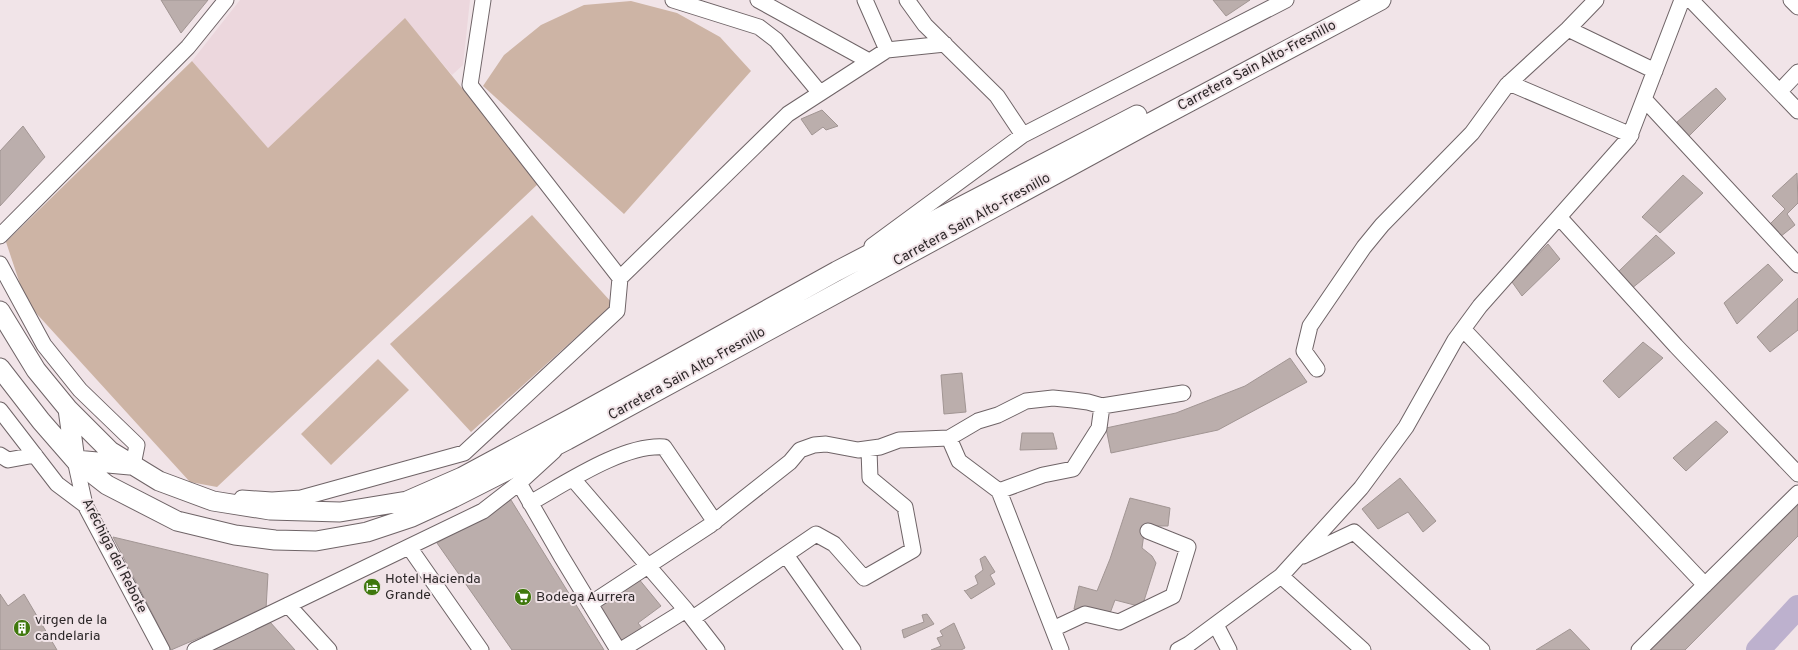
<svg xmlns="http://www.w3.org/2000/svg" width="1798" height="650" font-family="Overpass,sans-serif">
  <rect width="100%" height="100%" fill="#f1e4e8"/>
  <path fill="#ecd7dd" d="M240,0H470L463,65L452,75L405,19L268,148L192,61Z"/>
  <path fill="#cdb4a5" d="M631,1L677,13L720,37L751,71L624,214L483,86L504,55L541,25L584,5Z
    M405,18L539,183L217,487L190,482L26,302L6,242L192,61L268,148Z
    M532,215L613,304L471,432L390,344Z
    M378,359L409,390L331,465L301,434Z"/>
  <g fill="none" stroke-linecap="round" stroke-linejoin="round">
    <path stroke="#bdb1ce" stroke-width="24" d="M1758,650L1798,607"/>
  </g>
  <path fill="#bbaeac" stroke="#a19593" d="M161,0H208L181,33Z
    M1213,0H1250L1226,16Z
    M1716,88L1726,99L1687,138L1677,122Z
    M822,110L838,126L826,130L823,127L812,135L801,119Z
    M23,126L45,157L0,206V151Z
    M1797,173L1798,203L1787,214L1795,225L1780,237L1768,226L1785,209L1772,196Z
    M1683,175L1703,193L1660,233L1642,217Z
    M1656,235L1675,253L1631,289L1617,273Z
    M1548,244L1560,259L1522,296L1512,282Z
    M1768,264L1783,280L1737,324L1724,303Z
    M1798,298V330L1770,352L1757,337Z
    M1643,342L1663,358L1619,398L1603,381Z
    M1290,358L1307,382L1218,430L1111,453L1106,428L1176,413L1245,386Z
    M962,373L966,412L944,414L941,375Z
    M1716,421L1728,432L1686,471L1673,458Z
    M1022,433H1053L1057,449L1020,450Z
    M1400,478L1436,521L1423,532L1408,512L1378,529L1362,509Z
    M1130,498L1170,508L1168,526H1145L1142,548L1152,556L1156,563L1142,607L1115,600L1109,616L1074,609L1079,586L1097,591L1110,559Z
    M511,500L604,650H512L437,543Z
    M1798,501V536L1685,650H1650Z
    M113,537L268,574L266,609L171,650Z
    M985,556L995,572L990,575L995,584L971,599L964,590L965,591L978,584L975,576L983,570L980,559Z
    M638,578L661,606L638,623L642,628L619,643L596,610Z
    M0,594L8,606L24,594L57,650H0Z
    M927,614L934,624L904,638L902,630L924,622L922,615Z
    M270,622L295,650H213Z
    M954,623L965,648L961,650H931L941,646L937,638L943,636L940,631Z
    M1570,629L1590,650H1536Z"/>
  <g fill="none" stroke-linecap="round" stroke-linejoin="round">
    <defs>
      <path id="minor" d="M483,0L470,85L620,278
        M673,0L759,27L776,40L820,93
        M758,0L869,61
        M865,0L887,50
        M907,0L925,25L997,96L1023,135
        M1691,0L1798,111
        M1791,0L1798,7
        M1568,29L1655,71
        M1509,83L1631,135
        M1780,91L1798,72
        M1644,99L1798,265
        M1559,217L1676,346L1798,474
        M0,236L188,47L226,0
        M872,246L1023,135L1286,0
        M0,264L44,345L80,390L137,445L133,465
        M1463,329L1705,585
        M1317,369L1304,351L1310,326L1364,247L1382,225L1472,133L1507,85L1568,29L1596,0
        M0,410L57,484L85,505
        M949,438L959,461L999,491L1061,650
        M0,455L8,460L35,455
        M75,460L85,505L162,650
        M573,479L686,610L717,650
        M519,483L561,556L618,650
        M999,491L1043,475L1073,469L1099,428L1102,406
        M242,498L272,500L301,498L464,453L617,311L620,278L788,114L887,50L945,44
        M530,503C566,483 623,444 664,447L715,522
        M409,547L481,650
        M786,555L853,650
        M1303,556L1354,532L1482,650
        M1281,576L1363,650
        M590,604L709,526L790,462L800,450L814,445L826,444L858,450L880,447L899,440L949,438L978,421L998,415L1026,401L1053,398L1073,400L1088,402L1102,406L1183,393
        M288,605L329,650
        M693,618L816,534L834,544L864,578L913,550L905,507L870,478L869,450
        M1216,625L1229,650
        M1053,629L1085,614L1119,622L1173,596L1188,547L1148,531
        M195,650L483,511L519,483L554,451
        M621,650L686,610
        M1178,650L1189,644L1281,576L1361,488L1406,427L1455,340L1480,306L1629,138L1682,0
        M1639,650L1798,493"/>
      <path id="major" d="M0,311L36,370L68,409L110,451L159,481L213,501L270,510L340,512L407,501L462,477L572,418L837,271L1137,115
        M0,368L41,421L75,460L107,485L177,521L235,535L275,540L316,541L367,532L412,517L453,498L567,440L1146,125L1381,0
        M68,409L75,460L130,465"/>
    </defs>
    <use href="#minor" stroke="#6f6467" stroke-width="17"/>
    <use href="#major" stroke="#6f6467" stroke-width="21"/>
    <use href="#minor" stroke="#fff" stroke-width="15"/>
    <use href="#major" stroke="#fff" stroke-width="19"/>
  </g>
  <defs>
    <symbol id="hotel-disc" viewBox="-11 -11 22 22"><circle r="9.5" fill="#3f780d" stroke="#f1e4e8"/><path d="M-6-4.5h1.5V1H6V5H4.5V3h-9V5H-6ZM-4 0a1.8 1.8 0 1 1 3.6 0ZM.5 0V-2.5h3Q6-2.5 6 0Z" fill="#fff"/></symbol>
    <symbol id="supermarket-disc" viewBox="-11 -11 22 22"><circle r="9.5" fill="#3f780d" stroke="#f1e4e8"/><path d="M-6-5.5h2.5l.6 2H6L4.5 2H-2.5L-4.4-4H-6ZM-1.5 3.2a1.3 1.3 0 1 0 .1 0ZM3 3.2a1.3 1.3 0 1 0 .1 0Z" fill="#fff"/></symbol>
    <symbol id="building-disc" viewBox="-11 -11 22 22"><circle r="9.5" fill="#3f780d" stroke="#f1e4e8"/><path d="M-4-6H4V6H1V3H-1V6H-4ZM-2.5-4.3h1.7v1.8h-1.7ZM.8-4.3h1.7v1.8H.8ZM-2.5-1h1.7V.8h-1.7ZM.8-1h1.7V.8H.8Z" fill="#fff"/></symbol>
  </defs>
  <g fill-rule="evenodd">
    <use href="#hotel-disc" x="362" y="577" width="20" height="20"/>
    <use href="#supermarket-disc" x="513" y="587" width="20" height="20"/>
    <use href="#building-disc" x="12" y="618" width="20" height="20"/>
  </g>
  <g text-anchor="middle" dominant-baseline="central" stroke-width="4" stroke-linejoin="round" paint-order="stroke">
    <g font-size="14" fill="#2d2829" stroke="#f1e4e8">
      <text transform="translate(1257 66) rotate(-28)">Carretera Sain Alto-Fresnillo</text>
      <text transform="translate(972 220) rotate(-29)">Carretera Sain Alto-Fresnillo</text>
      <text transform="translate(687 374) rotate(-29)">Carretera Sain Alto-Fresnillo</text>
      <text transform="translate(114 556) rotate(63)">Aréchiga del Rebote</text>
    </g>
    <g font-size="14" fill="#2d2829" stroke="#f1e4e8" text-anchor="start">
      <text x="385" y="579">Hotel Hacienda<tspan x="385" dy="16">Grande</tspan></text>
      <text x="536" y="597">Bodega Aurrera</text>
      <text x="35" y="620">virgen de la<tspan x="35" dy="16">candelaria</tspan></text>
    </g>
  </g>
</svg>
